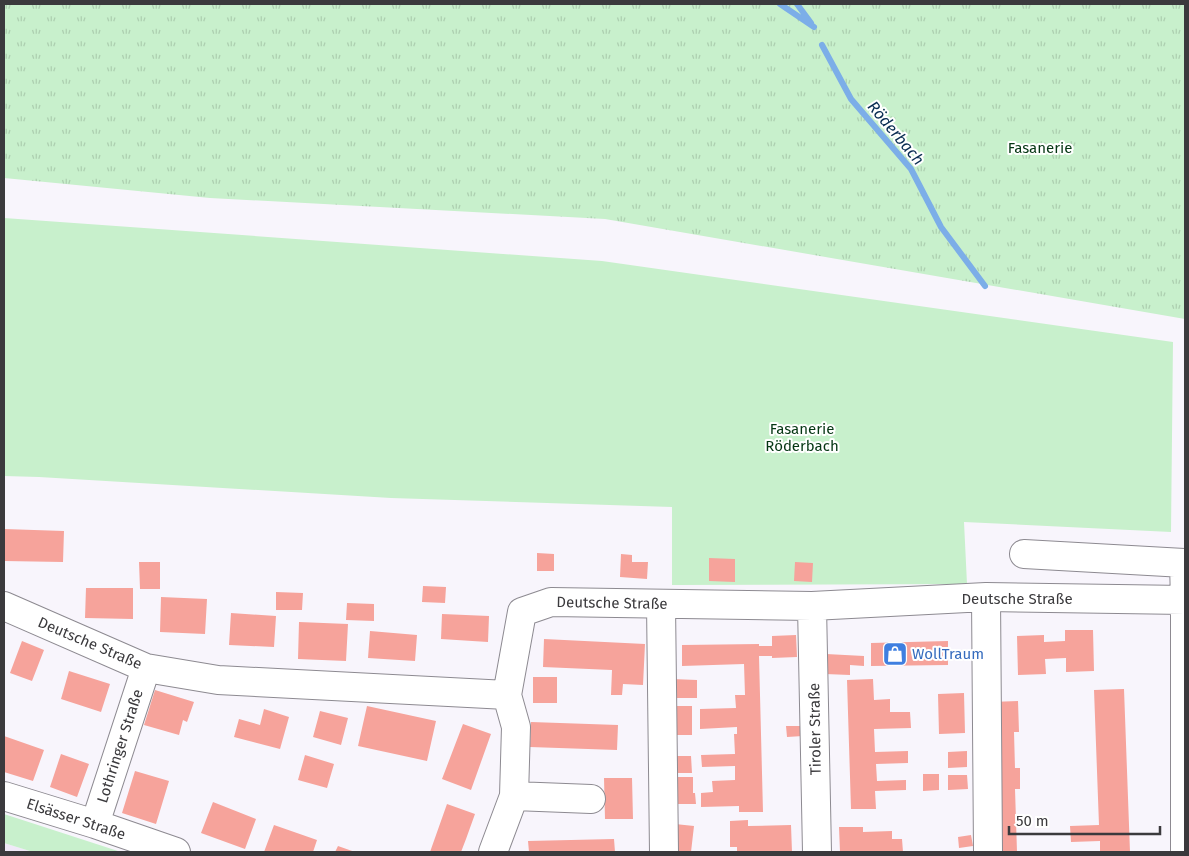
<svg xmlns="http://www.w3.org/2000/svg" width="1189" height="856" font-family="'Fira Sans',sans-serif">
  <defs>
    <pattern id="park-tufts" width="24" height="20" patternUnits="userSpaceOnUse" patternTransform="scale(1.25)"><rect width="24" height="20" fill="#c8f0cc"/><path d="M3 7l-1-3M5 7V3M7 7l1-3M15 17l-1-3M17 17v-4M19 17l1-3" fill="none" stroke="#adcfb0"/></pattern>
  </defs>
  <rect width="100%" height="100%" fill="#f8f5fc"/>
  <path fill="#f0e9f8" d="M4,843L33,852H4Z"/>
  <path fill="#c8f0cc" d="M4,218L602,261L1173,342L1171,532L964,522L967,584L672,585V507L391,498L39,477L4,476Z
    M4,814L121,852H33L4,843Z"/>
  <path fill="url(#park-tufts)" d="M4,4H1185V319L605,219L210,198L4,178Z"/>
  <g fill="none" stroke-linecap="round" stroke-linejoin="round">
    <path stroke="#7caee8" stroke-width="6" d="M780,4L814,27
      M797,4L811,23
      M822,45L851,99L911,169L941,227L985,286"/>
  </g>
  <path fill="#f6a39b" d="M4,529L64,531L63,562L4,561Z
    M537,553L554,554V571H537Z
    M621,554L632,555V562H648L647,579L620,577Z
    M709,558L735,559V582L709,581Z
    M139,562H160V589H140Z
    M795,562L813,563L812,582L794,581Z
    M423,586L446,587L445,603L422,602Z
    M86,588H133V619L85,618Z
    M276,592L303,593L302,610H276Z
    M161,597L207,599L205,634L160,632Z
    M347,603L374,604V621L346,620Z
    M231,613L276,616L274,647L229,645Z
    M442,614L489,616L488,642L441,639Z
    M299,622L348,624L346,661L298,659Z
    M1065,630H1093L1094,671L1066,672V658L1045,659L1046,674L1018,675L1017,636L1044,635V642L1065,641Z
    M370,631L417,635L415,661L368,658Z
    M796,635L797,657L772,658V656H759L763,812H739V806L701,807V793L713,792L712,781L735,780V766L702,767L701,755L735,754L734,734H737V727L700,729V709L736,708L735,695H745L744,664L682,666V645L759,644V646H772V636Z
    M544,639L645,644L643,685L623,684L622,695H611L612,670L543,667Z
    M22,641L44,650L32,681L10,673Z
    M948,641V665L871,666V643Z
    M826,654L864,656V666L850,665V675L825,674Z
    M69,671L110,684L101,712L61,699Z
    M533,677H557V703H533Z
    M672,679L697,680V698H671Z
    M873,679L874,700L890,699V712H910L911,728L874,729L875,752L908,751V763L876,764L877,781L906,780V790L875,791L876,809H851L847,680Z
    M1124,689L1130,852H1100V841L1071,842L1070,826L1099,825L1094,690Z
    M155,690L194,702L187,722L183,720L179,735L144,725Z
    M964,693L965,733L939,734L938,694Z
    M1018,701L1019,732H1014L1015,768H1020V789H1015L1017,852H997L991,702Z
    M367,706L436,721L427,761L358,746Z
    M673,706H692V735H673Z
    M264,709L289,717L280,749L234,737L239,719L260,725Z
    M320,711L348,718L341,745L313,737Z
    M531,722L618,725L617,750L530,747Z
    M463,724L491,734L471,790L442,779Z
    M786,726H803V736L787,737Z
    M4,736L44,750L33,781L4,772Z
    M967,751V767L948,768V752Z
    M61,754L89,764L77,797L50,787Z
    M305,755L334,764L327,788L298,780Z
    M673,756H691L692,773H673Z
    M135,771L169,781L156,824L122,813Z
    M923,774H939V790L923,791Z
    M948,775H967L968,789L948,790Z
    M678,777H693V793H695L696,804H678Z
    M604,778H632L633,819H605Z
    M213,802L256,819L245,849L201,833Z
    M447,804L475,814L466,839L461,852H430Z
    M748,820V826L791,825L792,852H737V847H730V821Z
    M675,824L694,826L691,852H672Z
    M274,825L317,840L313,852H264Z
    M839,827H863V832L892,831V839H902L903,852H840Z
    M971,835L973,846L959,848L958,837Z
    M614,839L615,852H529L528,841Z
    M338,846L355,852H335Z"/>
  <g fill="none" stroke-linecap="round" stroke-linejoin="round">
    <defs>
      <path id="minor" d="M1024,554L1184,563L1185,600V852
        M986,597L988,852
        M661,604L664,852
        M4,606L146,668L218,680L507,695L522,612L551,602L812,606L986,597L1185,600
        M812,606L817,852
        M4,796L95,824L176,852
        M514,796L591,799
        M95,824L146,668
        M493,852L514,796L516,727L507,695"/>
    </defs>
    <use href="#minor" stroke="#8d8a91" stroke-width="30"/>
    <use href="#minor" stroke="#fff" stroke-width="28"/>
  </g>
  <defs>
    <symbol id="shop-square" viewBox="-11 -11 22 22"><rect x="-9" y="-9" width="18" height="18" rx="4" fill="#3f7fe0" stroke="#fff"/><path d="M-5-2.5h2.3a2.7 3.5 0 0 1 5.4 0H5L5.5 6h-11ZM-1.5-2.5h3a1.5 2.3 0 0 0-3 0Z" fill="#fff"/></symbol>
  </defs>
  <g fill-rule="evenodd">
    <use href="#shop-square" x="881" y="640" width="28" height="28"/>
  </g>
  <g text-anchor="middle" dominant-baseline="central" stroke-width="4" stroke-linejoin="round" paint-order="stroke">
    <g font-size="15" fill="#053613" stroke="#fff">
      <text x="1040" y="148">Fasanerie</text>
      <text x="802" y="429">Fasanerie<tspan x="802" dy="17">Röderbach</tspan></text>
    </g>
    <g font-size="15" fill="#3b3a3d" stroke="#fff">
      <text x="1017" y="599">Deutsche Straße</text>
      <text transform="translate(612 603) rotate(1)">Deutsche Straße</text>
      <text transform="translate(90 643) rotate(23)">Deutsche Straße</text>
      <text transform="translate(815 729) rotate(-91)">Tiroler Straße</text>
      <text transform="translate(120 746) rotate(-72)">Lothringer Straße</text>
      <text transform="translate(76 819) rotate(18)">Elsässer Straße</text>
    </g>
    <g font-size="15" fill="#366cbe" stroke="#fff" text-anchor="start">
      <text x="912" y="654">WollTraum</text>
    </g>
    <g font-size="16" font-style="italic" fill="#082c51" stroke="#fff">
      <text transform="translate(896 133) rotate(50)">Röderbach</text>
    </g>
  </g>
  <rect width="1189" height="856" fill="none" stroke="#3b3a3d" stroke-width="10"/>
  <path d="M1009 826v8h151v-8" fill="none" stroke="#3b3a3d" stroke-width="2.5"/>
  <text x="1016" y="826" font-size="15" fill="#3b3a3d" stroke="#ffffff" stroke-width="4" paint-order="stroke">50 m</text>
</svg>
